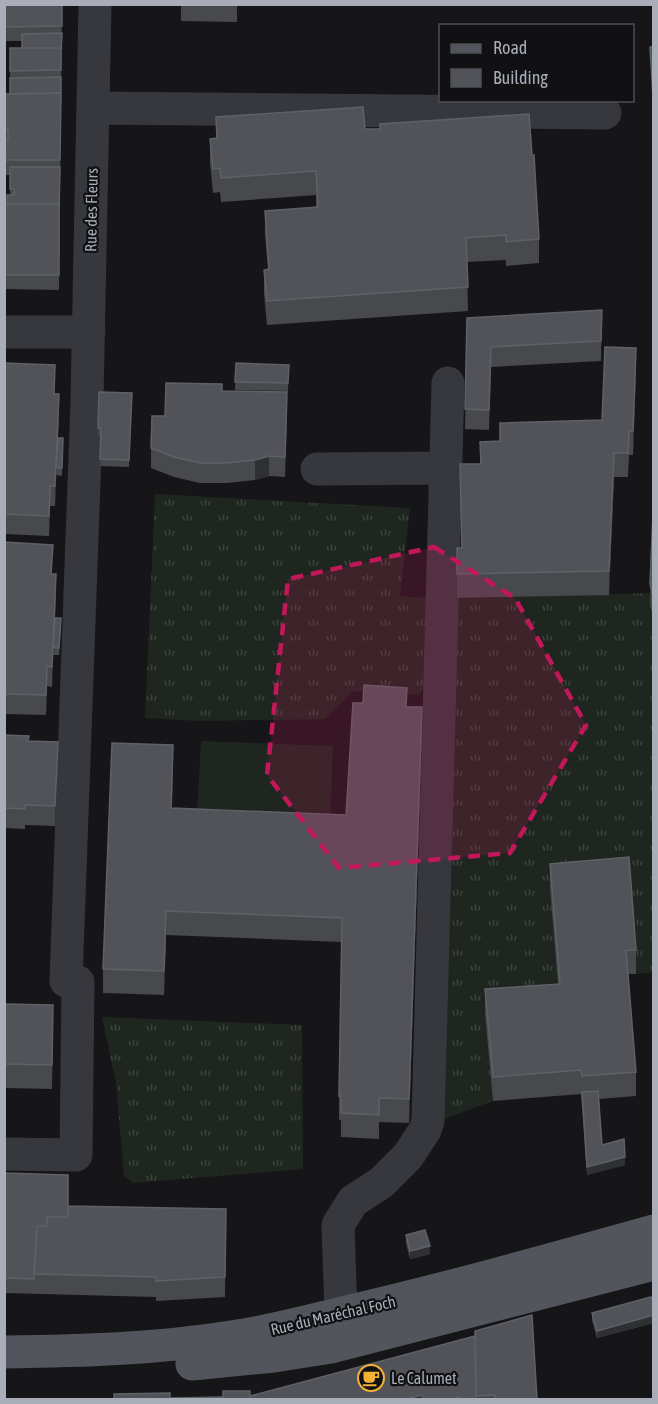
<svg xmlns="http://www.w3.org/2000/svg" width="658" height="1404" font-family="'Asap Condensed',sans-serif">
  <defs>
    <pattern id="grass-tufts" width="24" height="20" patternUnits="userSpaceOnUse" patternTransform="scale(1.5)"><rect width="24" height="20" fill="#1e261f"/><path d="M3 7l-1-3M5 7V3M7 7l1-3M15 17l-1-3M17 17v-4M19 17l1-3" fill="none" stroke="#3c433d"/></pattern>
  </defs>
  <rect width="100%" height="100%" fill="#161618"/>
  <path fill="url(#grass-tufts)" d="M155,494L410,508L400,596L428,598L427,680L420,695L367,690L352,692L325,719L199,721L145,718Z
    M651,593L654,621L653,972L636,974L628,882L560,1008L485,1014L493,1101L439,1121L450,599Z
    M102,1017L302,1025L303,1169L133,1183L124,1176L116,1083Z"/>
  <path fill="#1e261f" d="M201,741L333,746L330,821L197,815Z"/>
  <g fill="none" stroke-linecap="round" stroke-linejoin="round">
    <path stroke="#37383d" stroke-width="33" d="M93,108L605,113
      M4,332H89
      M317,469L446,468
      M4,1154L76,1155L78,982L66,981L87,400L95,4
      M341,1313L338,1225L353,1201L381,1183L408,1156L425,1130L428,1121L448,383"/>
    <path stroke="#53555c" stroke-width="33" d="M4,1352C80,1351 156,1349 231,1337C268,1332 305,1322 342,1313C446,1289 550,1260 654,1231
      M192,1364L274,1356L331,1347L654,1264"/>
  </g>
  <path fill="#47494d" d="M62,4L59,290L4,289V204H7L10,195V175H4V94H10V48H22V41H4V5Z
    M181,4H237V22L181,21Z
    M472,100H532V101Z
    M216,117L365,129L532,155L539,239V263L506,266V260L467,262L468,311L267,325L264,294V270L268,269L265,235V211L316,207V195L221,202L220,192L213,193L210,163V139L216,138Z
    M602,310L601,361L491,367L489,430L465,429L467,318Z
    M4,363L55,394L59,414L58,438H63L62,476L56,475L55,506H50L49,536L4,534Z
    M236,363L289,365L288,391L235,390Z
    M636,372L633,455H629L628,477H614L609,595L457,598V548H461L460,464H480V442L500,441L602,420Z
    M222,391L287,412L285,477L269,476L255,480L227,483H200L174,477L151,468V448L165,416Z
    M99,392L132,393L129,467L100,466L101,436L98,435Z
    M654,489V621L650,604Z
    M4,542L52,574L56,594L55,618L61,626L59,655H53L52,687L47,686L46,715L4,714Z
    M407,707L422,731L409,1123L379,1122V1139L341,1137V1120H339V1096L342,942L166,935L164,995L103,993V969L173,769L172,808L346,815Z
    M4,735L29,741L58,762L55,826L25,825V829L4,828Z
    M550,864L636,950V974H628L636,1072V1096L599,1099L602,1145L625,1165L587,1175L581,1094L493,1101L485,1014V989L558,984L550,888Z
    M4,1004L53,1029L52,1089L4,1088Z
    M4,1173L68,1206L226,1209L225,1297L156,1301V1297L4,1293Z
    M406,1235L430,1254L410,1259L406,1243Z
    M654,1306V1323L597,1338L592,1320V1313Z
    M475,1336L537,1400H111L250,1396Z"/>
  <path fill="#2f3033" d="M636,348V372L633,455V431Z
    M59,394V414L55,506V486Z
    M614,453V477L609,595V571Z
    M269,456V476L255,480V460Z
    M50,486V506L49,536V516Z
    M56,574V594L52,687V667Z
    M47,666V686L46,715V695Z
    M422,707V731L409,1123V1099Z
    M58,742V762L55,826V806Z
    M173,745V769L171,832V808Z
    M166,911V935L164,995V971Z
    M625,1157V1165L587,1175V1167Z
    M430,1246V1254L410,1259V1251Z
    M654,1315V1323L597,1338V1331Z
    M422,1395V1400H410V1398Z"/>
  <path fill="#525359" stroke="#5f6168" stroke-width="1.5" d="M62,4V26L4,27V5Z
    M62,33L61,55V48H22V34Z
    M654,46V97H653L650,47Z
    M10,48H61V70L10,71Z
    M61,77V100V93L10,94V78Z
    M61,93L60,160H4V139H8V130H4V94Z
    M363,107L365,129H380V124L529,114L532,155H534L539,239L506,242V235L466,238L468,287L267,301L264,270L269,269L265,211L318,207L316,171L221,178L220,168L213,169L210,139L217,138L216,117Z
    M10,167H60L59,211V204H7V195H14V189H10Z
    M4,204H59V275H4Z
    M602,310L601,341L491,347L489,410L465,409L467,318Z
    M605,347L636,348L633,431H629L628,453H614L609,571L457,574V548H462L460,464H481L480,442L500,441V423L602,420Z
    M4,363L55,365L54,394H59L55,486H50L49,516L4,514Z
    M236,363L289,365L288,383L235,382Z
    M166,383L222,384V391L287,392L285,457L269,456L255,460L227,463H200L174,457L151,448L152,416H165Z
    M99,392L132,393L129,460L100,459L101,428H98Z
    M58,438H63L62,468L56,467Z
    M654,489V601L650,584Z
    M4,542L53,545L51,574H56L52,667L47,666L46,695L4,694Z
    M55,618H61L59,648L53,647Z
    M364,685L407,688L406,707H422L409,1099L379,1098V1115L341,1113V1096H339L342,918L166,911L164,971L103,969L112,743L173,745L171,808L346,815L353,703H363Z
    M4,735L29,736L28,741L58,742L55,806L25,805V809L4,808Z
    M629,857L636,950H626L636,1072L582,1076L581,1070L493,1077L485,989L560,984L550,864Z
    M4,1004L53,1005L52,1065L4,1064Z
    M598,1091L602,1145L624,1139L625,1157L587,1167L582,1092Z
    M4,1173L68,1175V1217H47V1226H37L34,1279L4,1278Z
    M68,1206L226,1209L225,1277L156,1281V1277L34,1274L37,1226H47V1217H68Z
    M425,1230L430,1246L410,1251L406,1235Z
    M651,1297L654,1306V1315L597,1331L592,1313Z
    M532,1315L537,1400H495V1395L476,1396L475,1331Z
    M475,1336L476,1400H459V1397L450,1400H423L422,1395L410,1398L411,1400H250V1396Z
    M223,1391H250V1400H223Z
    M170,1393V1400H114V1394Z
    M223,1397V1400H170V1398Z"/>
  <path fill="#c2185b" fill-opacity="0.2" stroke="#c2185b" stroke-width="4.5" stroke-dasharray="12 8" stroke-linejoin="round" d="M434,547L515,598L586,725L510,853L339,868L267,775L288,579Z"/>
  <defs>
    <symbol id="cafe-ring" viewBox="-11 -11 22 22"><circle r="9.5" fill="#111113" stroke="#f2b134" stroke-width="1.5"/><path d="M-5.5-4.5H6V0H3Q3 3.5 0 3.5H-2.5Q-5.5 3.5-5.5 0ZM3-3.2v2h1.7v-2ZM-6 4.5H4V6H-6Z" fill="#f2b134"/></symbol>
  </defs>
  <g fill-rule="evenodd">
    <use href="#cafe-ring" x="356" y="1363" width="30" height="30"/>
  </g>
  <g text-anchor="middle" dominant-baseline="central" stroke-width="4.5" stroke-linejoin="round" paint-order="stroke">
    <g font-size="16" fill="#a8adb8" stroke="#111113">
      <text transform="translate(91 210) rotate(-89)">Rue des Fleurs</text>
      <text transform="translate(333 1315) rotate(-13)">Rue du Maréchal Foch</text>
    </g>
    <g font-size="16" fill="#a8adb8" stroke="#111113" text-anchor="start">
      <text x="391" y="1378">Le Calumet</text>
    </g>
  </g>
  <rect width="658" height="1404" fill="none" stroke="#a8adb8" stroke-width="12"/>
  <rect x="439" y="24" width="195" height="78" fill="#111113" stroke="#4d4f55" stroke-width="1.5"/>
  <rect x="451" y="44" width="30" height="9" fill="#53555c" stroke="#4d4f55" stroke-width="1.5"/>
  <text x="493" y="54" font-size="18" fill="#a8adb8">Road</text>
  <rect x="451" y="69" width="30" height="18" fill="#525359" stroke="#4d4f55" stroke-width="1.5"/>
  <text x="493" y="84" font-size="18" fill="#a8adb8">Building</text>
</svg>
